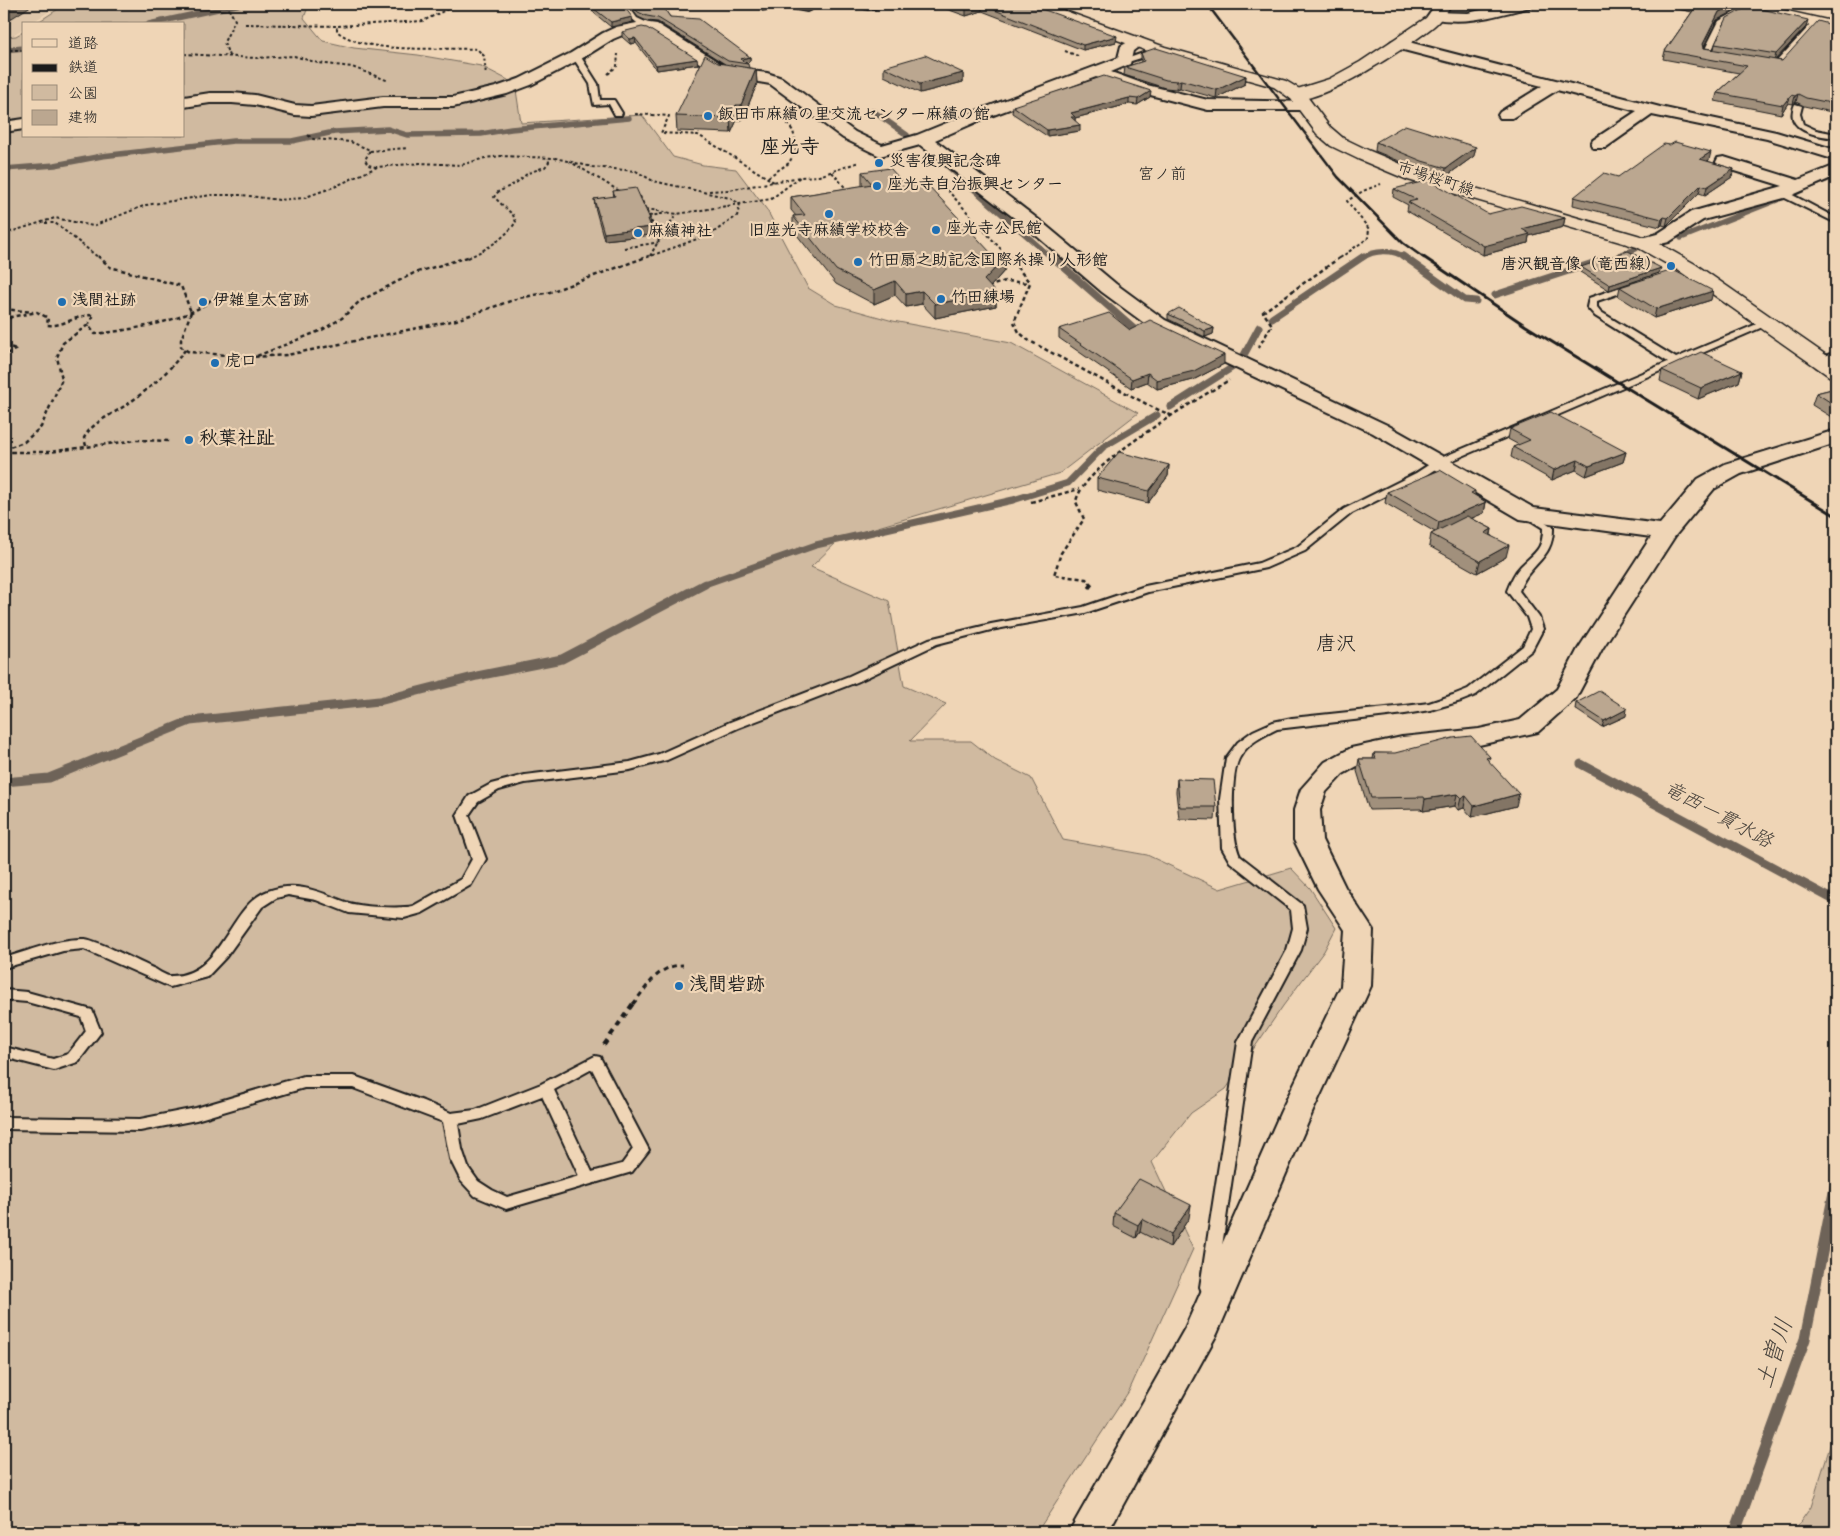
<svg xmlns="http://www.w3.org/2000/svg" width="1840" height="1536" font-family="'Gochi Hand','Klee One',sans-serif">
  <rect width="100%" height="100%" fill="#efd5b6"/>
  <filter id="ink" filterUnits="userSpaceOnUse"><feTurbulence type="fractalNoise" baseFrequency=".02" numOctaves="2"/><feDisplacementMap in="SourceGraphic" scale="10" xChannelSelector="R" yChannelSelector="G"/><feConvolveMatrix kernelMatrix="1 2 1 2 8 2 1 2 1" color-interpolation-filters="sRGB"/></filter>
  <g filter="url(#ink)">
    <path fill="#dfc7ab" d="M4,4H60L30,24H24V28L13,35H4Z"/>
    <path fill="#d0baa0" stroke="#766b5e" d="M66,4H309L304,18L323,41L354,48L418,55L481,66L508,80L516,90L521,123L642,115L673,157L703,165L736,169L767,210L808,288L836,305L893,321L1011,343L1138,413L1060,473L841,538L811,567L889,601L904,686L946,704L910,741H971L995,760L1031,778L1063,840L1147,855L1220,889L1291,868L1310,888L1336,928L1324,951L1283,1006L1226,1089L1191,1113L1152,1162L1193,1249L1129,1391L1037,1532H4V37L16,36L24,31V136H184V24H35Z
      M1836,1427V1532H1793L1811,1507Z"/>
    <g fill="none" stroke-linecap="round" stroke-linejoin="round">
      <path stroke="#6e6358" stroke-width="5.5" d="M579,4L581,7H602
        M149,24L241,4
        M4,50L24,48
        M873,111L907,135
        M945,164L1052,258
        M4,169L55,165L102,156L233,141H292L334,132L388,129L407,135L481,134L511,129L629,118
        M1811,186L1836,176
        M1681,238L1777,200
        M1619,255L1636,249
        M1362,258C1374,250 1394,249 1405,258"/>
      <path stroke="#6e6358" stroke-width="7" d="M1051,256L1141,335
        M1403,256L1465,300L1476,301
        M1495,295L1602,260
        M1272,318L1364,256
        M1244,355L1259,327
        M1170,407L1233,367
        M702,585L816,545L1013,500L1068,483L1103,447L1157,415"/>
      <path stroke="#6e6358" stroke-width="9" d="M1581,764L1836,901
        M4,782L49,778L190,721L379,701L477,676L562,659L705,584"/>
      <path stroke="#6e6358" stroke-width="11" d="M1735,1532L1805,1339L1836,1182"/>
      <defs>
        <path id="service" d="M621,4H627L637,18L654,26V28C639,29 628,16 621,4Z
          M814,4H822L807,11L791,8C796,4 806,7 814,4Z
          M852,4H898L868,9Z
          M1739,10L1744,11L1724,23L1711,52L1721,53V57L1704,55L1703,53L1719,21Z
          M1814,21L1820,22L1780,67L1764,66V62L1775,63Z
          M1157,48L1161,50L1160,52L1125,63L1121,61Z
          M573,54H579L598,84L600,100H614L622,113L621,115H615L609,104L594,105L590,84L572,56Z
          M1795,104L1802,106L1800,114L1803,124L1816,130L1836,134V138C1817,136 1783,131 1795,104Z
          M1779,191H1785L1836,218V223L1779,195Z
          M1635,282L1639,285L1638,287L1597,301V307L1601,312L1676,358L1764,321L1767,320L1772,323L1444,464L1424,477L1352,513L1305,551L1266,568L1148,592L1085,613L991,630L937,644L857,682L738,728L667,760L630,770L525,783L499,790L478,802L469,815L486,859L471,885L422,913L404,918L349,913L316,900L288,895L276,898L262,907L226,957L207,977L170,987L84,949L63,951L4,968V958C29,951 58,938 85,939C97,940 141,963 155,969C160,972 167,977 172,976C223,975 229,905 268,891C299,880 320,893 349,903C362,907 400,909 413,906L461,879L472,859L457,815L469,796L491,784L525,775L630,762L659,754L730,722L849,676L929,639L991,624L1083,607L1145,586L1259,563L1297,547L1344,509L1416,473L1436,460L1668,362L1595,316L1587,307L1589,298Z
          M1528,511L1553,527C1554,560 1529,562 1519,591L1539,617L1543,629L1532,650L1476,695L1461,701L1430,710L1405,714L1277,729C1263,736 1248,743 1240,757C1230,772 1231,840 1240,856L1303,905L1307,928L1301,950L1252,1042L1216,1287L1214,1292L1208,1294L1202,1292L1200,1287L1238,1042L1287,950L1293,928L1291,910L1230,862L1222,848L1220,799L1226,758L1238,742L1253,731L1273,722L1292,718L1405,706L1429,703L1453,695L1468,689L1523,646L1531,629L1527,617L1507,591C1511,581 1514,573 1521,566C1535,552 1543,550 1543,528L1524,516L1523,514Z
          M4,990L27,992L92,1010L101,1032L78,1062L54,1070L4,1057V1047L53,1059L68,1054L86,1031L81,1017L27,1002L4,1000Z
          M595,1056L600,1057L602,1061L649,1150L632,1172L506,1209L475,1196L461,1181L450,1159L443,1122L353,1088H304L196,1120L140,1131L4,1129V1117L140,1119L196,1108L304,1076H354L423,1101L451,1113L475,1110L541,1084ZM592,1069L633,1149L622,1164L592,1172L554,1090ZM542,1096L579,1176L507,1197L492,1190L478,1181L468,1167L462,1149L458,1124L482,1119Z"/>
        <path id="minor" d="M1507,4H1532L1530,7C1498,15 1465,26 1432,18L1430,15L1432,12L1468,13Z
          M642,22L657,24L728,68L767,73L782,78L855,132L882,145L917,135L976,111L1118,58L1121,46L1137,37L1142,39L1145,42L1133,51L1130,64L1111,72L1147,85L1208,100L1310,102L1312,105L1310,108L1304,110H1208L1135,91L1096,77L988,117L935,140L1043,223L1116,284L1165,320L1387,425L1534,508L1660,524L1698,479L1725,464L1836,430V443L1741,474L1714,489L1675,536L1602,649L1576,698L1538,732L1479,745L1402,753L1368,760L1343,774L1326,792L1320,810L1322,840L1345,887L1373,930L1371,986L1313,1111L1217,1334L1108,1532H1069L1185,1328L1281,1111L1341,986L1345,930L1318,889L1294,840V810L1301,789L1325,762L1351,748L1402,737L1479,729L1520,720L1557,689L1578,649L1651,537L1520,519L1373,433L1151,328L1102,292L1031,231L920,145L880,156L843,138L770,84L719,75L648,31L642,30L625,34L613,39L581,59L531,85L507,94L453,107H383L311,116L295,115L255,105L232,103H210L184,107V97L210,93H232L255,95L295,105L311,106L383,97H453L496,87L519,79L571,53L603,33L616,27Z
          M1397,39L1660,107L1776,132L1836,150V160L1767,139L1652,115L1605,148H1593L1591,144L1593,140L1637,111L1557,90L1512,118H1500L1498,115L1500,112L1542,86L1392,47L1389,44L1392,41Z
          M24,119V129L4,132V122Z
          M1724,157L1798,180L1836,165V176L1788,197L1703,220L1669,242L1644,248L1638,247L1635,243L1638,239L1657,234L1691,212L1783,186L1718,166L1716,162L1718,158Z
          M1836,352V365L1824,369L1817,367L1814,363L1817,359Z"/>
        <path id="tertiary" d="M1436,4H1452C1447,11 1441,20 1435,25C1411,45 1320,106 1291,99L1289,95L1291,91L1329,79L1360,62L1426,18Z
          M1730,4H1756L1836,22V32L1733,7Z"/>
        <path id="secondary" d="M1024,4H1046L1165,47L1286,81L1303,91L1329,126L1343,138L1370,151L1420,172L1651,239L1695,264L1836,362V378L1829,376L1681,272L1637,247L1408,180L1358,159L1331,146L1317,134L1291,99L1274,87L1153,53L1027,7Z"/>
      </defs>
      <use href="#service" stroke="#1c1c1c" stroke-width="4"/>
      <use href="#minor" stroke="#1c1c1c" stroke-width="4"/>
      <use href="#tertiary" stroke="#1c1c1c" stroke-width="3"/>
      <use href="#secondary" stroke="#1c1c1c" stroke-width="3"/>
      <path stroke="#1c1c1c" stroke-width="2" stroke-dasharray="3 2.5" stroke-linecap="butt" d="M226,4L235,20L224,42L229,56
        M458,4L423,21L337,26V31C364,55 440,47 477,49L484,56L486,75
        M245,24L337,26
        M4,50H24
        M1065,51L1078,56
        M184,54L256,58L294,56L318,63L352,67L389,81
        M608,74L617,66L618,54
        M635,114L669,116L661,133L698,135L774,182
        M308,135L313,139L351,142L370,150L365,160L368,165L376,167
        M370,151L408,148
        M569,161L621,192
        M832,172L848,191
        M768,177L789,163L797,148L793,131L778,111
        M940,182L1009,258
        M709,191L729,190L800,177L819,176L859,162
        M636,195L639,194L653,225
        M646,209L677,214L771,199L800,177
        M649,216L668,213
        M45,223H55L99,258
        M4,234L55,218L93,226L146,205L211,195H242L279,200L303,198L334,187L377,167L420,163L461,165L485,158L501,156L555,158L592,167L636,171L653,181L730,198L740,204L737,216L711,234L645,258
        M624,248L660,242
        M650,256L664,231L677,214
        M468,258C488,248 503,240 516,222L513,215L494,197L498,192L516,183L528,173L545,167L549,162L548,158
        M1340,258L1368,238L1369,229L1347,201L1363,191L1381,184"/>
      <path stroke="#1c1c1c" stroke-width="2.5" stroke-dasharray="4 3" stroke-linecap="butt" d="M98,256L110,267L181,286L191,312
        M1008,256L1030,283L1014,322L1019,332L1028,340L1152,407L1173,416
        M988,287L1005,281L1029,283
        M4,309L33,312
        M191,312L181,340V347L189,352L251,357L287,355L456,320L519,298L550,292L649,256
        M4,323L11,317L37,312L48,318L47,325C64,327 77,314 94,315L88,325L95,334C129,330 189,322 214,297
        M4,346L17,349L4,355
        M1258,348L1272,325L1263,312L1342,256
        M257,356L322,330L342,318L360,301L414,273L471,256
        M86,446L84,438C92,422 112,415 126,405C148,390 169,372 185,350
        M4,449L24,442L41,427L62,379L57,357L63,343L88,325
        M4,452H49L137,440L170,441
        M1031,502L1079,489
        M1092,585L1086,579L1054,575L1061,553L1084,519L1076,502C1081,466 1197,400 1229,380"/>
      <path stroke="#1c1c1c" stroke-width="3" stroke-dasharray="5 4" stroke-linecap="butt" d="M1089,588L1092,584
        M633,1004C648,986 658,965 683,965"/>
      <path stroke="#1c1c1c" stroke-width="4" stroke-dasharray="6 5" stroke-linecap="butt" d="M604,1045L634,1002"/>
      <use href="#service" fill="#efd5b6" fill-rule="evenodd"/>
      <use href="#minor" fill="#efd5b6" fill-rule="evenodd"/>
      <use href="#tertiary" fill="#efd5b6" fill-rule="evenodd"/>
      <use href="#secondary" fill="#efd5b6" fill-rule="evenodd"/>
      <path stroke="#1c1c1c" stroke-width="2.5" d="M1207,4L1338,177L1403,243L1424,258"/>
      <path stroke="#1c1c1c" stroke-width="3" d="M1422,256L1526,326L1836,516"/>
    </g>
    <path fill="#a1907c" stroke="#1c1c1c" d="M588,4H622L633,22L611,27L594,13Z
      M628,4H661L670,17L750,57V61L746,62L748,64L749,68L756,69L757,84L742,120H737L731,133L677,131L676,116L718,63L725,64L658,22L647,21L638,17Z
      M758,4H788V8L762,11Z
      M933,4H1028L1116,42L1083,50L982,11L966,16Z
      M1654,4H1738L1737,10L1717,20L1704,47V48L1714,49L1715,44L1806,27L1776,60L1782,61L1836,26V113L1804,106L1796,102L1793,104L1788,103L1781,114L1715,101L1717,93L1739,73L1663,59L1665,51L1692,12Z
      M622,32L698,64L657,70L636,43L630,44L622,37Z
      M1141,53L1246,76L1245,84L1216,98L1180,88L1176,89L1165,88L1124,75L1125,67L1141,62Z
      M884,67L963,73V82L920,93L884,76Z
      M1150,97L1137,105L1129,104L1075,118V120L1080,131L1047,136L1012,113L1013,106Z
      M1376,142L1474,156L1445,177L1421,170L1375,151Z
      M1709,160L1707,161L1734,169L1732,177L1705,195L1699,193L1666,226L1662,225L1660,227L1573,205L1574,197L1618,177Z
      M862,172L907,187L991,253L1005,258L1004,271L990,287L996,293V306L935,318L922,304L906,307L895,295L874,304L836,284L793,230V216H796L791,210V197L862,186Z
      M1394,189L1488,214L1565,218L1563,227L1529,236L1528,243L1483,255L1407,211L1408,205L1393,197Z
      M613,191L650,219L652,235L604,240L595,207L594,199L614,197Z
      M1581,267L1659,273L1609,290L1580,272Z
      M1620,287L1711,300L1654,318L1618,296Z
      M1168,314L1214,328L1213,334L1205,337L1168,319Z
      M1059,329L1130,330L1224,364L1193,380L1157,389L1147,382L1131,388L1059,338Z
      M1662,370L1742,371L1739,382L1698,399L1660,381Z
      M1836,388V420L1812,405L1816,393Z
      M1510,429L1626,452L1623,462L1586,476L1576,470L1552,480L1511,457L1513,447L1519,445L1508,439Z
      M1169,465L1168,476L1148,503L1097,490V478Z
      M1475,491V495L1486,502L1484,513L1471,518L1492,529L1491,535L1506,557L1477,573L1429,546L1431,534L1435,532L1385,503L1387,492Z
      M1576,703L1626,716L1602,727L1575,709Z
      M1374,753L1490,757L1489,762L1516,806L1472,817L1464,808L1458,810L1455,806L1423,811L1421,809L1369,810L1357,771L1359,759H1373Z
      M1177,779L1216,807L1215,820L1179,819L1176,792Z
      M1114,1213L1189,1218L1170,1247L1140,1232L1136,1238L1113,1226Z"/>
    <path fill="#837565" stroke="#1c1c1c" d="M13,4H34L4,23V9Z
      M761,4H788V8L762,11Z
      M1735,4H1738L1737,10L1717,20L1701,52L1703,44L1719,12Z
      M982,5V11L966,16V10Z
      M632,17L633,22L611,27V22Z
      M1808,20L1806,27L1774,61L1776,54Z
      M1117,36L1116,42L1083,50V45Z
      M635,38L636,43L630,44V39Z
      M750,57V61L742,63L740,59Z
      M697,59L698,64L657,70L656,65Z
      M756,69L757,84L742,120L741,105Z
      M963,73V82L920,93V84Z
      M1246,76L1245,84L1216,98L1217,90Z
      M1181,80L1180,88L1176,89L1177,81Z
      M1151,91L1150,97L1137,105L1138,99Z
      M1798,94L1796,102L1793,104L1795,96Z
      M1791,95L1788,103L1781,114L1783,105Z
      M1129,98V104L1075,118V123H1071V113Z
      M736,105L737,120L731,133L730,118Z
      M1080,125V131L1047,136V130Z
      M1476,147L1474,156L1445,177L1446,168Z
      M1711,152L1709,160L1698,167L1700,159Z
      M1734,169L1732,177L1705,195L1707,187Z
      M1701,185L1699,193L1666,226L1668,218Z
      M1664,217L1662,225L1660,227L1662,219Z
      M1565,218L1563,227L1529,236L1528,243L1483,255L1484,246L1522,229Z
      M651,227L652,235L604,240V233Z
      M1005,258L1004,271L984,294V280Z
      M1661,268L1659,273L1609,290L1610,285Z
      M895,281V295L874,304V290Z
      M922,291V304L906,307V294Z
      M1713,291L1711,300L1654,318L1656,309Z
      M996,293V306L935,318V304Z
      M1214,328L1213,334L1205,337V331Z
      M1224,355V364L1193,380L1157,389V380Z
      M1742,371L1739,382L1698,399L1701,388Z
      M1148,373L1147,382L1131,388L1132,379Z
      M1626,452L1623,462L1586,476L1589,466Z
      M1578,460L1576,470L1552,480L1554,470Z
      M1169,465L1168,476L1148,503L1149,491Z
      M1486,502L1484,513L1437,533L1439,522Z
      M1492,529L1489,541L1485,533Z
      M1509,545L1506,557L1477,573L1480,561Z
      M1627,709L1626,716L1602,727L1604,721Z
      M1457,794L1455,806L1423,811L1425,799Z
      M1519,794L1516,806L1472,817L1474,806Z
      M1466,796L1464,808L1458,810L1461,798Z
      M1191,1205L1189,1218L1170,1247L1171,1234Z
      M1142,1219L1140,1232L1136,1238L1138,1225Z"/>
    <path fill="#bba790" stroke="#1c1c1c" d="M4,4H13L4,9Z
      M590,4H622L632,17L611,22L593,8Z
      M631,4H661L670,17L699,19L750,57L740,59L748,64L728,61L658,18L647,16L638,12Z
      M948,4H1028L1117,36L1083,45L982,5L966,10Z
      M1691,4H1735L1719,12L1703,44L1704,48L1782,61L1818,21L1836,26V104L1806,98L1798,94L1795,96L1791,95L1783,105L1717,93L1747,66L1665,51L1697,5Z
      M1749,6L1808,20L1776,54L1715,44L1727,18Z
      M642,27L647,28L697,59L656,65L635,38L630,39L622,32Z
      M1156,48L1246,76L1217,90L1181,80L1177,81L1166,80L1125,67L1144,61L1141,53Z
      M705,55L718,63L756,69L741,105H736L730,118L676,116Z
      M925,55L963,73L920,84L884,67Z
      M1104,76L1151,91L1138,99L1129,98L1071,113L1075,117H1071L1080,125L1047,130L1013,106Z
      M1405,125L1476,147L1446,168L1422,161L1376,142Z
      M1675,142L1711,152L1700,159L1734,169L1707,187L1701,185L1668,218L1664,217L1662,219L1574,197L1604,173L1618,177L1664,144L1670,145Z
      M890,168L907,187L927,184L991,253L1005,258L984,280L996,293L935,304L922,291L906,294L895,281L874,290L836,270L793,216L805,215L791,197L872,184L862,172Z
      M1429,180L1488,214L1521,206L1565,218L1522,229L1530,234L1484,246L1408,202L1417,200L1394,189Z
      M636,188L650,219H648L651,227L604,233L594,199L615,196L613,191Z
      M1628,251L1661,268L1610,285L1581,267Z
      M1673,270L1713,291L1656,309L1620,287Z
      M1179,308L1214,328L1205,331L1168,314Z
      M1109,313L1130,330L1150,320L1224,355L1194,371L1157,380L1148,373L1132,379L1059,329Z
      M1701,352L1742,371L1701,388L1662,370Z
      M1836,388V406L1816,393Z
      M1551,412L1626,452L1589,466L1578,460L1554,470L1513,447L1530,440L1510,429Z
      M1119,452L1169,465L1149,491L1097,478Z
      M1440,470L1475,491L1471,493L1486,502L1439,522L1387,492Z
      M1467,516L1492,529L1485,533L1509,545L1480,561L1431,534Z
      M1599,691L1627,709L1604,721L1576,703Z
      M1471,736L1490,757L1486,758L1519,794L1474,806L1466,796L1461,798L1457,794L1425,799L1424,797L1371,798L1359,759H1376L1374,753H1395L1453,738Z
      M1177,779L1213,780L1216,807H1180Z
      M1139,1179L1191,1205L1171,1234L1142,1219L1138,1225L1114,1213Z"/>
  </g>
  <g fill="#1f6fb2" stroke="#efd5b6" stroke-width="2">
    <circle cx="708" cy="116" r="5"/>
    <circle cx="879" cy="163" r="5"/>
    <circle cx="877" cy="186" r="5"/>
    <circle cx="829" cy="214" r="5"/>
    <circle cx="936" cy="230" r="5"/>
    <circle cx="638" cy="233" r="5"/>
    <circle cx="858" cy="262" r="5"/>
    <circle cx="1671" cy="266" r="5"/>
    <circle cx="941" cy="299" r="5"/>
    <circle cx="62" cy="302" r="5"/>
    <circle cx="203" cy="302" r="5"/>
    <circle cx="215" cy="363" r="5"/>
    <circle cx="189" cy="440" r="5"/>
    <circle cx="679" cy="986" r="5"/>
  </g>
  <g text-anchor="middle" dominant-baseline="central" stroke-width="4.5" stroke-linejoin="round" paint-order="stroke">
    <g font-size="16" font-weight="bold" fill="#1c1c1c" stroke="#efd5b6" text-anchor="start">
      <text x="718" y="116">飯田市麻績の里交流センター麻績の館</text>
      <text x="889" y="163">災害復興記念碑</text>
      <text x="887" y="186">座光寺自治振興センター</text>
      <text x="946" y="230">座光寺公民館</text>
      <text x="829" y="232" text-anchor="middle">旧座光寺麻績学校校舎</text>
      <text x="648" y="233">麻績神社</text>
      <text x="868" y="262">竹田扇之助記念国際糸操り人形館</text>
      <text x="1661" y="266" text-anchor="end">唐沢観音像（竜西線）</text>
      <text x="951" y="299">竹田練場</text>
      <text x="72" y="302">浅間社跡</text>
      <text x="213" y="302">伊雑皇太宮跡</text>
      <text x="225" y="363">虎口</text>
    </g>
    <g font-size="16" fill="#1c1c1c" stroke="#efd5b6">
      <text x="1162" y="176">宮ノ前</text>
    </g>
    <g font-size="16" fill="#1c1c1c" stroke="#efd5b6">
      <text transform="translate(1435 181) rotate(18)">市場桜町線</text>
    </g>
    <g font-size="19" font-weight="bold" fill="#1c1c1c" stroke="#efd5b6" text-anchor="start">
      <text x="199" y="440">秋葉社趾</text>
      <text x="689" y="986">浅間砦跡</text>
    </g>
    <g font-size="20" font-weight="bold" fill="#1c1c1c" stroke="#efd5b6">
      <text x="790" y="149">座光寺</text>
    </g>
    <g font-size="20" fill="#1c1c1c" stroke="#efd5b6">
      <text x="1336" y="646">唐沢</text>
    </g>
    <g font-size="20" font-style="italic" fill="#4c463f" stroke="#efd5b6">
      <text transform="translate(1717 817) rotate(28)">竜西一貫水路</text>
    </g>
    <g font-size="24" font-style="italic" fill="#4c463f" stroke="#efd5b6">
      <text transform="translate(1777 1354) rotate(-72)">土曽川</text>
    </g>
  </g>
  <rect width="1840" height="1536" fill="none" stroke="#efd5b6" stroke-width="20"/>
  <rect x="10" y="10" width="1820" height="1516" fill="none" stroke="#1c1c1c" stroke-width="2" filter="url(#ink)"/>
  <rect x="22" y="22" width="162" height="115" fill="#efd5b6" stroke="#9b8b78"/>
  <rect x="32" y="39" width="25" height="8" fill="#efd5b6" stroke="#9b8b78"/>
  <text x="68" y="48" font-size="15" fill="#1c1c1c">道路</text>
  <rect x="32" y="64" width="25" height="8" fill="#1c1c1c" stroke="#9b8b78"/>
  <text x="68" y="72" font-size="15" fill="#1c1c1c">鉄道</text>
  <rect x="32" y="85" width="25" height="15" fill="#d0baa0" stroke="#9b8b78"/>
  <text x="68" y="98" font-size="15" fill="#1c1c1c">公園</text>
  <rect x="32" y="110" width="25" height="15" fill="#bba790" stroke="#9b8b78"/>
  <text x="68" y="122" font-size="15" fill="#1c1c1c">建物</text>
</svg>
